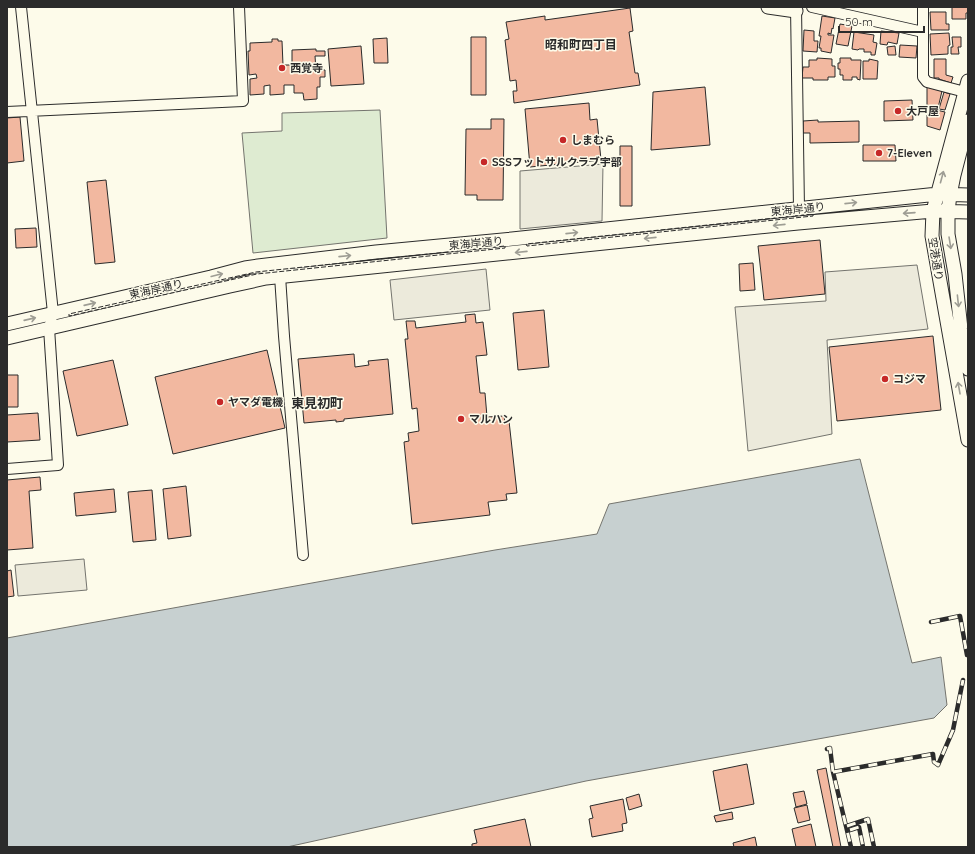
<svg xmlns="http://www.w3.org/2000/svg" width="975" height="854" font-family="Quicksand,'Noto Sans JP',sans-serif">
  <rect width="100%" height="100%" fill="#fdfbea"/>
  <path fill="#deebd1" stroke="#74746e" d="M380,110L387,238L253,253L242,133L282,131V113Z"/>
  <path fill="#eceadb" stroke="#74746e" d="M603,164L602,221L520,229V171Z
    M917,265L928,329L827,340L832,434L748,451L735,307L826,301L825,272Z
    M486,269L490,310L394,320L390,280Z
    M84,559L87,590L18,596L15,565Z"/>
  <path fill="#c7d0d0" stroke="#74746e" d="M860,459L912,663L941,657L947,705L934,718L586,781L287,847H7V638L495,550L597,534L609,504Z"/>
  <path fill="#f2b8a0" stroke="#2b2b2b" d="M952,7H968V13H966V19H952Z
    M630,8L633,31L629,32L635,73H638L640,85L514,103L513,91H517L516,80L510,81L505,40L509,39L506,22L545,16V20Z
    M930,12H946V24H949V30H931Z
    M822,16L835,18L833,29L832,28L831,34L828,33V35H834L831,53L821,51V48H819L821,36H819Z
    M840,24L852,26L848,46L836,44Z
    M804,30L814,31V41H818L817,52L803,51Z
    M881,31L899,33L897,44L888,42L887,45L880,44Z
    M854,32L874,35L873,42L877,43L875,55H871V52H864V49H859L858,50L852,49Z
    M949,33L950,45L948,46V54L931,55L930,34Z
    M471,37H486V95H471Z
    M952,37H961V47H958L959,54H951V47H953Z
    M387,38L388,63H374L373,39Z
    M272,39H278V41H282L283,65H292V50L316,49V51H325V56H315L316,70H325V77H320V87H317V99L304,100L303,93H294V85H284V94L270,95V85L264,86V94L250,95V79L257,78L256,74L249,75L248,51H250V43L272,42Z
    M900,45L917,46L916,58L899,57Z
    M361,46L364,84L331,86L328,49Z
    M895,46L896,55H888L887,47Z
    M817,58L832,59V66H835V77H828V80H813V78H802L803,67H809V60H817Z
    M840,58H851V60H861L860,80L857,79V77H852V80H843V75H840V69H838V63H840Z
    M869,59L878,61L877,79H863V61H869Z
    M934,59H946V75L953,77L951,83L939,79V78H934Z
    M705,87L710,145L651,150L653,92Z
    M927,87L942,91L938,108L927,105Z
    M944,92L950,94L945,110L939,109Z
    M912,100L913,120L884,121V101Z
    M589,103L590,120L597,119L601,160L530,167L525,109Z
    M932,109L945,112L940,130L927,126V115L931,114Z
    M20,117L24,161L7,163V118Z
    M491,119H504L503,200H477V195H465L466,129H491Z
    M818,120V122L859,121V142L810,143V133H803V121Z
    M863,145H895L896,161H863Z
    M620,146H632V206H620Z
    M106,180L115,262L95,264L87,182Z
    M36,228L37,247L16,248L15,229Z
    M820,240L825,294L764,300L758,246Z
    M753,263L755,290L740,291L739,264Z
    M544,310L549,367L518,370L513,313Z
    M475,314L476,323L483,322L487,355L476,356L480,393H485L487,417L504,416L505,422L509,421L517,493L506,494L507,500L488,502L490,515L412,524L404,442L409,441L408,433L419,431L417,408L412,409L405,339H408L406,321H415L416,328L466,322L465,315Z
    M933,336L941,410L837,421L829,347Z
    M267,350L285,428L173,454L155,377Z
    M354,354L355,367L369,365L368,361L388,359L393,414L344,419V421L336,422V420L304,423L298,359Z
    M113,360L128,425L77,436L63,371Z
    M7,375H18V407H7Z
    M38,413L40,440L7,442V415Z
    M40,477L41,490L29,491L33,548L7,550V480Z
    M186,486L191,536L168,539L163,489Z
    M114,489L116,512L76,516L74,493Z
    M152,490L156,540L133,542L128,492Z
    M11,570L14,596L7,597V571Z
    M747,764L754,804L720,811L713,771Z
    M826,768L841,847H833L817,770Z
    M804,791L807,804L796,807L793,793Z
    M639,794L642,806L629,810L626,798Z
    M623,799L627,823L622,824L623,831L592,837L589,819L593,818L590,806Z
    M807,805L810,820L798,823L794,808Z
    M732,812L733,819L716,822L714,816Z
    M525,819L531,847H472V844L477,843L474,830Z
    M811,824L816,847H796L792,829Z
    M755,837L757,847H734L733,843Z"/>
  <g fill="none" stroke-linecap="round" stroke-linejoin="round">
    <defs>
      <path id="minor" d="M796,7L799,209
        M812,7L923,32
        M923,7V77L927,82L965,92
        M7,112L243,101L239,7
        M280,276L284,336L303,555
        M7,469L58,465L49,328L53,313L21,7"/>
      <path id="tertiary" d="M768,7L796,11
        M968,81L933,211L932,236L968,440
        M968,121L954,175L950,195L948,211V234L955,274L961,329L968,369
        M7,324L211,277L245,268L258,266L376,252L512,239L938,194L968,195
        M7,338L230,286L266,278L798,223L933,211L968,212"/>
    </defs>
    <use href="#minor" stroke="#2b2b2b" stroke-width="12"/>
    <use href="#tertiary" stroke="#2b2b2b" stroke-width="15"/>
    <use href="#minor" stroke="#fdfbea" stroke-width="10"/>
    <use href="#tertiary" stroke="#fdfbea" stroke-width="13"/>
    <defs>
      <path id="rail" d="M931,622L960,616L967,655
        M827,749L830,748L833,772L851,847
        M833,772L933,754L934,762L938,765L953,730L963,680
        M847,826L868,819L874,847
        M850,830L859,827L863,847"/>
    </defs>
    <use href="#rail" stroke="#2b2b2b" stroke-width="4.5"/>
    <use href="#rail" stroke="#fdfbea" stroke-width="3" stroke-dasharray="9" stroke-linecap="butt"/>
    <path stroke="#2b2b2b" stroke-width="1" stroke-dasharray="5 2" stroke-linecap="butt" d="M813,214V216L527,246L526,244Z
      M505,246V248L257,274L69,316V314L256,272Z"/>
  </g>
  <defs><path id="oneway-shaft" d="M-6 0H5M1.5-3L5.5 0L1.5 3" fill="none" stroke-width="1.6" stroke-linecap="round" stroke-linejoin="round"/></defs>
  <g stroke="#9e9d94">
    <use href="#oneway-shaft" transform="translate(942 177) rotate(-75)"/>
    <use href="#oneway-shaft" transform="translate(851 203) rotate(-6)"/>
    <use href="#oneway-shaft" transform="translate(909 213) rotate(176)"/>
    <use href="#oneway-shaft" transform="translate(779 225) rotate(174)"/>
    <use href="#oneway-shaft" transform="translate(572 233) rotate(-6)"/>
    <use href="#oneway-shaft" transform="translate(650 238) rotate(174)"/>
    <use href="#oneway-shaft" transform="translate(950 243) rotate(81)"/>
    <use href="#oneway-shaft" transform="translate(521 252) rotate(174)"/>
    <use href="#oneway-shaft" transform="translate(345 256) rotate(-6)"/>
    <use href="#oneway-shaft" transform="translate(217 275) rotate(-14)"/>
    <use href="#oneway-shaft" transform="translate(958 301) rotate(84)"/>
    <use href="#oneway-shaft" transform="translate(90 304) rotate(-13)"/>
    <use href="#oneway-shaft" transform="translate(30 319) rotate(-13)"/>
    <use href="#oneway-shaft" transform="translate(959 388) rotate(-100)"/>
  </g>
  <g fill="#c62828" stroke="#fdfbea" stroke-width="1.5">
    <circle cx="282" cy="68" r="4"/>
    <circle cx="898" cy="111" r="4"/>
    <circle cx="563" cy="140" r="4"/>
    <circle cx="879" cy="153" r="4"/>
    <circle cx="484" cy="162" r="4"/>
    <circle cx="885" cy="379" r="4"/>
    <circle cx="220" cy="402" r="4"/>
    <circle cx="461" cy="419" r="4"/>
  </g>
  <g text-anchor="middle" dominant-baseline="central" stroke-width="3" stroke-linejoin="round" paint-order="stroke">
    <g font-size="11" font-weight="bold" fill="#2b2b2b" stroke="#fdfbea" text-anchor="start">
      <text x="290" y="68">西覚寺</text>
      <text x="906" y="111">大戸屋</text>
      <text x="571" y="140">しまむら</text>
      <text x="887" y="153">7-Eleven</text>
      <text x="492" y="162">SSSフットサルクラブ宇部</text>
      <text x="893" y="379">コジマ</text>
      <text x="228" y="402">ヤマダ電機</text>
      <text x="469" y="419">マルハン</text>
    </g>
    <g font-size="11" fill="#2b2b2b" stroke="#fdfbea">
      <text transform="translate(798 209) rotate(-6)">東海岸通り</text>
      <text transform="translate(476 243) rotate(-5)">東海岸通り</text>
      <text transform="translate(936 259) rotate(81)">空港通り</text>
      <text transform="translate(156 289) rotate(-13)">東海岸通り</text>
    </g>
    <g font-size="12" font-weight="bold" fill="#2b2b2b" stroke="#fdfbea">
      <text x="581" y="44">昭和町四丁目</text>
    </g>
    <g font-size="13" font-weight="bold" fill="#2b2b2b" stroke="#fdfbea">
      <text x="317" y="403">東見初町</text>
    </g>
  </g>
  <rect width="975" height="854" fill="none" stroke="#2b2b2b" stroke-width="16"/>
  <path d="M839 26v6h85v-6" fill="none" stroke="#2b2b2b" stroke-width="2"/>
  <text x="845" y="26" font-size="12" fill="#2b2b2b" stroke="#fdfbea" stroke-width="3" paint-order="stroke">50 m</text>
</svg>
